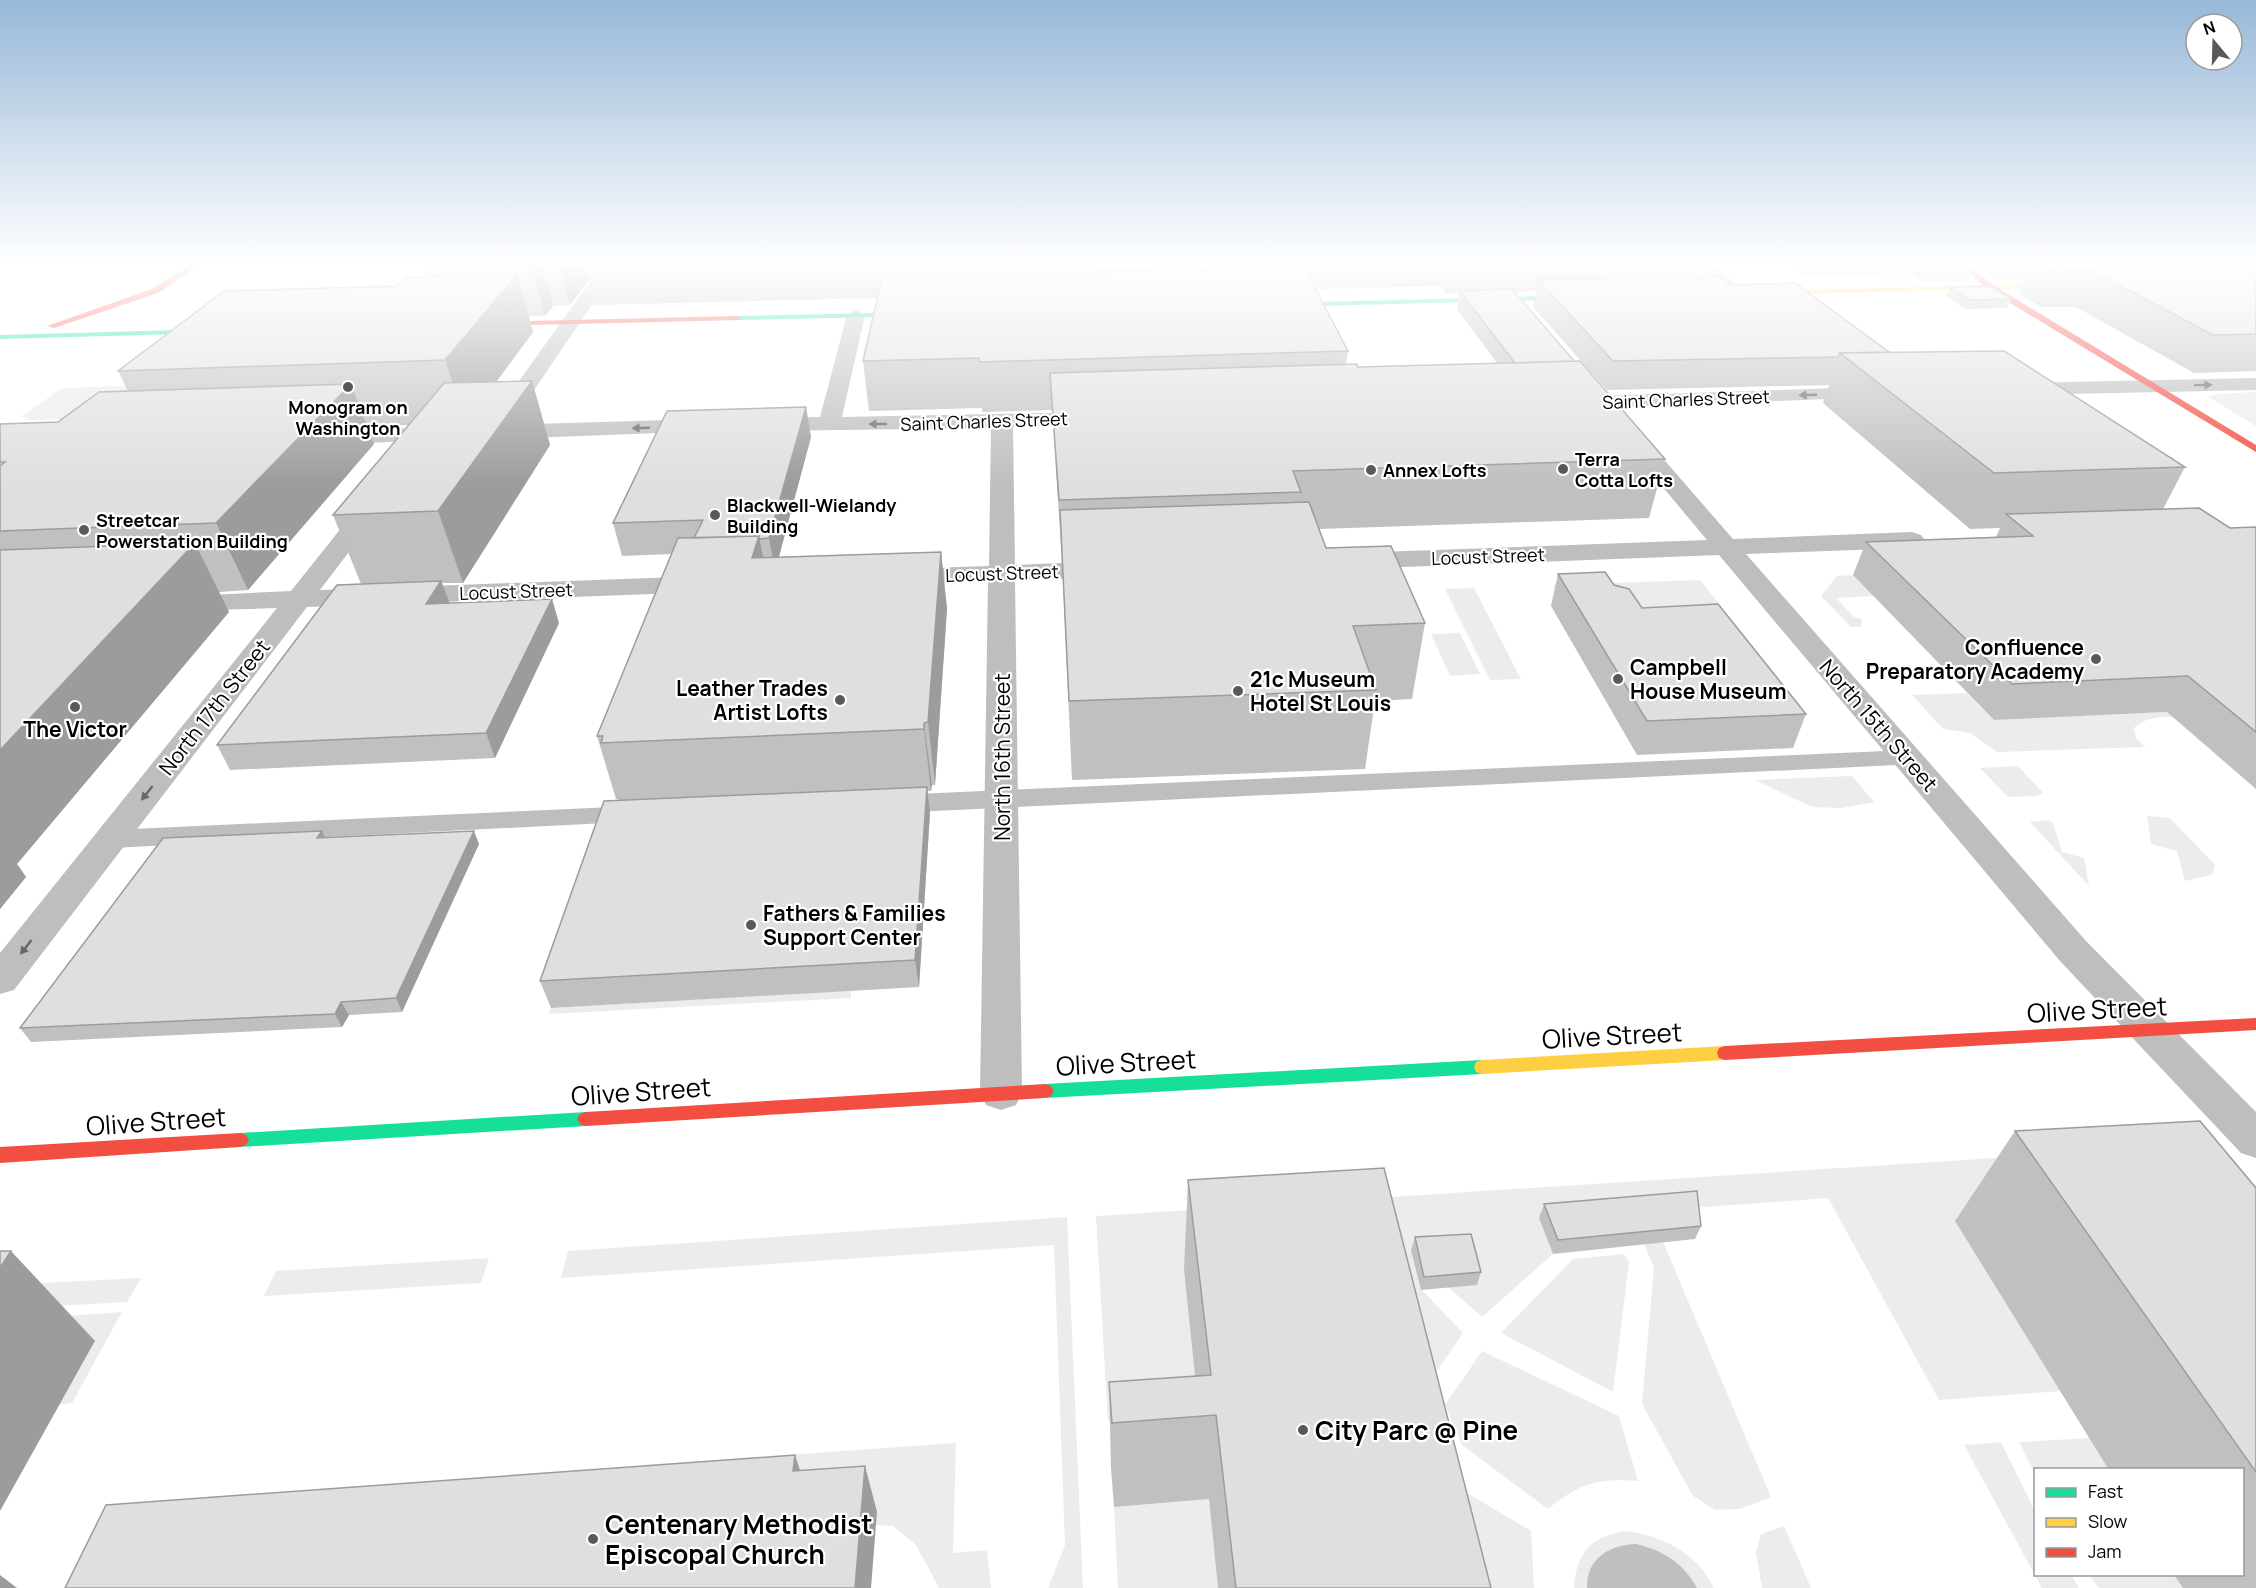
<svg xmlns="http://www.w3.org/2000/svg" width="2256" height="1588" font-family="Manrope,sans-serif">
  <rect width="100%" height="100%" fill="#fff"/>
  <path fill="#ececec" d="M181,384L150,417L27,420L30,417H21L62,388Z
    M2256,392V426L2208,397L2218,394Z
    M1853,575L1874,596L1836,598L1854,617L1862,619L1861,627H1851L1821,596L1837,576Z
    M1700,580L1760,655L1649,659L1598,599L1561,600L1553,585Z
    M1474,588L1521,679L1490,680L1445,589Z
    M1460,633L1480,674L1450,676L1431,634Z
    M1967,693L1994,720L2171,712L2177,717C2161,717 2147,716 2134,728L2136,738L2145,747L1997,752L1970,733L1943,729L1912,695Z
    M2018,766L2043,793L2037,796L2008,797L1980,768Z
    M1852,776L1874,802L1842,808L1812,807L1755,780Z
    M2147,816L2170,818L2215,865L2212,875L2185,881L2177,851L2151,844Z
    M2048,820L2053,823L2062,852L2084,858L2089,886L2030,822Z
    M851,990V998L549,1014L551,1008Z
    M2120,1150L2061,1391L1939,1400L1828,1198L1650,1211L1771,1497L1740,1509L1715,1510L1693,1496L1642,1404L1654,1267L1629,1210L1540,1218L1553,1254L1482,1317L1448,1287L1421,1289L1463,1333L1417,1400L1184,1270L1199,1413L1108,1421L1096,1216Z
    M1067,1217L1083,1588H1048L1065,1545L1054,1245L561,1278L568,1251Z
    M1624,1254L1629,1262L1613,1392L1501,1333L1573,1259Z
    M489,1258L481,1283L264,1296L276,1271Z
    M141,1278L127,1302L0,1309V1285Z
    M122,1312L72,1403L59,1405L95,1342L0,1321Z
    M1482,1351L1619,1416L1638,1481C1596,1478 1581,1483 1548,1509L1462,1445L1445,1405Z
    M2090,1438L2109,1469L2036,1470L2035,1474L2019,1442Z
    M2001,1442L2035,1511L2036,1574L2071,1575L2079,1588H2042L1964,1445Z
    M956,1443L953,1553L987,1550L991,1588H939L916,1545L893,1526L635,1514L645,1465Z
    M1457,1487L1531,1531L1534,1588H1441Z
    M1209,1499L1218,1588H1118L1114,1507Z
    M1784,1526L1811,1588H1762L1756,1552L1761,1534Z
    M1623,1531C1660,1534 1698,1553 1714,1588H1574C1577,1552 1589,1539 1623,1531Z
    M2089,1575H2175L2183,1588H2099Z"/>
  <path fill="#bfbfbf" d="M1636,1544C1663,1550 1684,1564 1697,1588H1587C1586,1558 1610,1545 1636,1544Z"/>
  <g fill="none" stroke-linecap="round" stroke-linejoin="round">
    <path fill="#bebebe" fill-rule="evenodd" d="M1908,750L1917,752L1921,758L1917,764L892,813L882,810L878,804L882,798L892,795Z
      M635,806L645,809L649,815L645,821L111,848L101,846L97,839L101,832L111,830Z"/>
    <path fill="#bebebe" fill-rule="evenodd" d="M604,262H621L513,421H497L494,416Z
      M1691,262H1710L1747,293L1738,298L1732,297Z
      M856,309L865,315L842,417L1097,412L1105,413L1108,418L1105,423L1097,424L1013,427L1015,565L1106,561L1115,563L1119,569L1115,575L1106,577L1015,580L1022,1093L1016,1105L1001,1110L986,1105L980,1093L988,581L900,585L891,583L887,577L891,571L900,569L989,566L991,428L764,431L756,429L753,424L756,419L764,417H820L847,315Z
      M2256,378V390L2018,395L2011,393L2008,389L2011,385L2018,383Z
      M1870,387L1877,389L1880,393L1877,397L1571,409L1564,407L1560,403L1564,399L1571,397Z
      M704,419L712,421L715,426L712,431L501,439L493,437L490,432L493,427L501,425Z
      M443,427L451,429L454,434L451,439L327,445L319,443L316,438L319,433L327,431Z
      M1632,430L1640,432L1733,539L1912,532L1921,535L1925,540L1921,545L1912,548L1746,554L2086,941L2256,1112V1158L2241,1153L2060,961L1719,555L1352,569L1343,567L1339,561L1343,555L1352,553L1707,540L1621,437L1624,432Z
      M371,500L380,502L383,507L320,590L704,576L713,578L717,584L713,590L704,592L307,607L14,990L0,994V953L277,608L180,611L170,609L166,603L170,597L291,591L362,502Z"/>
    <path fill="#16e098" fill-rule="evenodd" d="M1579,295H1582V299L1279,307L1275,305L1279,303Z
      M919,312L923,314L922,316L737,320L733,318L737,316Z
      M217,329L218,331L214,333L0,339V335Z
      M1482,1060L1488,1062L1490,1067L1488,1072L1482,1074L1045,1098L1039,1096L1036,1091L1039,1086L1045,1084Z
      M586,1112L592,1114L595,1119L592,1124L586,1126L240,1147L234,1145L231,1140L234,1135L240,1133Z"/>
    <path fill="#ffcf43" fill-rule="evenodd" d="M2068,283H2071V287L1762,295L1758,293L1762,291Z
      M1725,1046L1731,1048L1733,1053L1731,1058L1725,1060L1482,1074L1476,1072L1474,1067L1476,1062L1482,1060Z"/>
    <path fill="#f24e42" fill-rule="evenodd" d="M195,262H203L158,293L54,328L47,326L152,289Z
      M1957,262H1964L1993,285L2256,445V452L1987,289Z
      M737,316L741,318L740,320L488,326L484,324L488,322Z
      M2256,1018V1030L1725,1060L1719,1058L1717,1053L1719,1048L1725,1046Z
      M1045,1084L1051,1086L1054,1091L1051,1096L1045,1098L586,1126L580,1124L577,1119L580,1114L586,1112Z
      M240,1133L246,1135L249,1140L246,1145L240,1147L0,1163V1147Z"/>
  </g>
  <path fill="#c0c0c0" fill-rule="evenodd" d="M426,262H1200V270H1211L1208,262H1701L1697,277L1729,285L1889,352L2185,467L2163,509L2230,528L2256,527V789L2167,712L1994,720L1853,575L1866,542L1996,537L2000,528L1970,529L1823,403L1829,385L1607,390L1533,307L1536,291L1514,292L1574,361L1665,459L1649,518L1319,529L1326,548L1425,623L1412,699L1375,701L1365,769L1072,780L1062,561L1052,410L982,412V408L869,411L863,361L877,298L595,305L589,280L570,305L553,306L545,316H529L533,332L496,382L532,381L550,445L463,583H442L450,603L559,623L495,758L230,770L217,745L361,584L333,515L408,425L367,427L374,444L248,590L219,592L229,612L17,864L26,877L0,909V424L58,422L128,391L118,371L428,277L424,264ZM1440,286L1446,294L1459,293L1457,309L1497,363L1358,367L1346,364L1348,351L1315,289Z
    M1786,262H2256V371L2194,373L2076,307H2041L2019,294L2025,279L1996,280L1975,263L1969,281L1923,282L1909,273L1804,275Z
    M1950,287L2011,299L2007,308L1966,309L1946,296Z
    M806,407L811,437L779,557L941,552L947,609L935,785H932L931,791H927L930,812L919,987L551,1008L540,981L619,801L618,799H616L597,736L672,554L622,556L613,523Z
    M1558,574L1614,585L1642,608L1806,714L1793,748L1637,755L1551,606Z
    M322,831L325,838L479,844L402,1012L349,1015L342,1027L31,1042L20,1028Z
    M2015,1131L2256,1188V1588H2183L2174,1575H2242V1470H2109L1955,1221Z
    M1188,1180L1491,1588H1218L1209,1499L1114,1507L1111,1468L1109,1382L1195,1376L1184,1270Z
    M1544,1204L1701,1226L1695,1239L1553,1254L1539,1218Z
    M1415,1237L1481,1272L1477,1285L1421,1290L1411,1250Z"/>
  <path fill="#9c9c9c" d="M531,262H541L553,306L545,316Z
    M559,262H584L589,280L570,305Z
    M517,275L533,332L466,423L445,360Z
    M532,381L550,445L463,583L438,511Z
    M351,384L374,444L248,590L216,523Z
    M806,407L811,437L775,571L769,538Z
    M759,536L770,592L752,558Z
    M195,543L229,612L17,864L26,877L0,909V750Z
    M941,552L947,609L935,785L928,722Z
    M441,581L450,604H426Z
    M552,599L559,623L495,758L486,733Z
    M924,723L932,785L931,791L924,729Z
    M927,787L930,812L919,987L915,960Z
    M322,831L328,844L317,838Z
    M474,831L479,844L402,1012L396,998Z
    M341,1002L349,1015L342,1027L335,1014Z
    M11,1251L95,1341L0,1511V1268Z
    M795,1455L810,1501L793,1471Z
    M865,1466L877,1512L871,1588H855Z
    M0,1575L17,1588H0Z"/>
  <path fill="#dfdfdf" stroke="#9c9c9c" stroke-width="1.5" d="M426,262H519L424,264Z
    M2038,262H2256V334L2213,335L2092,271L2056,272Z
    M1304,267L1348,351L979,362V358L863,361L882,277Z
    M517,275L445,360L118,371L224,291L397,286L407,277Z
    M1719,276L1729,285L1795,283L1889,352L1840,353L1838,357L1613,361L1538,280Z
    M1990,286L2011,299L1970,300L1950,287Z
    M1512,289L1574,361L1515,363L1460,291Z
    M2004,351L2185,467L1994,473L1840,353Z
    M1580,361L1665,459L1293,471L1301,492L1059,500L1050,373L1357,364L1358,367Z
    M532,381L438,511L333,515L444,383Z
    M351,384L216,523L0,531V466L5,462H0V424L58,422L99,392Z
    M806,407L769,538L759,539V536L694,538L703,520L613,523L667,411Z
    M1309,502L1326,548L1391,546L1425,623L1353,626L1376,690L1069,701L1060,510Z
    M2199,508L2230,528L2256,527V732L2188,676L2012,684L1866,542L2033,536L2006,514Z
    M759,536L752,558L941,552L928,722L924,723V729L601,743L603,736H597L678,538Z
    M195,543L0,750V550Z
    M1605,572L1614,585L1629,589L1642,608L1718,604L1806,714L1647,721L1558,574Z
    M441,581L426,604L552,599L486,733L217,745L337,585Z
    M927,787L915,960L540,981L604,801Z
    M322,831L317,838L474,831L396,998L341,1002L335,1014L20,1028L163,838Z
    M2200,1121L2256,1188V1472L2015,1131Z
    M1384,1168L1491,1588H1236L1216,1415L1112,1423L1109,1382L1211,1375L1188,1180Z
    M1697,1191L1701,1226L1558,1240L1544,1204Z
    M1471,1234L1481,1272L1424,1277L1415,1237Z
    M0,1251H11L0,1268Z
    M795,1455L793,1471L865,1466L855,1588H65L106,1505Z"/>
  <defs><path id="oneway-solid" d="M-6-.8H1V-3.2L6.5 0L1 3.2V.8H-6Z" transform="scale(1.5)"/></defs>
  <g fill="#686868">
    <use href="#oneway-solid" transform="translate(2203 385) rotate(-1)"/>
    <use href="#oneway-solid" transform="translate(1808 395) rotate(178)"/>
    <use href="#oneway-solid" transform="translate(878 424) rotate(-180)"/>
    <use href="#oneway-solid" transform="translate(641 428) rotate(178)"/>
    <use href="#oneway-solid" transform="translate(147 793) rotate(128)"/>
    <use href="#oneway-solid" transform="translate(26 947) rotate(128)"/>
  </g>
  <linearGradient id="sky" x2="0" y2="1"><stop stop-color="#97b8d8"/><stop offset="0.54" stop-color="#fff"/><stop offset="1" stop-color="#fff" stop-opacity="0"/></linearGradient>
  <rect width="2256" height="484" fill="url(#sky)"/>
  <g fill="#595959" stroke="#fff" stroke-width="2">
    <circle cx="348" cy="387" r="6"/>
    <circle cx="1563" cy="469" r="6"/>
    <circle cx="1371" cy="470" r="6"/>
    <circle cx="715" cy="515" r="6"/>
    <circle cx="84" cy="530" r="6"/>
    <circle cx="2096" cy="659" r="6"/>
    <circle cx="1618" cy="679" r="6"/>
    <circle cx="1238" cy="691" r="6"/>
    <circle cx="840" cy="700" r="6"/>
    <circle cx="75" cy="707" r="6"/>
    <circle cx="751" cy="925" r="6"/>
    <circle cx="1303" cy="1430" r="6"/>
    <circle cx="593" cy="1539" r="6"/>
  </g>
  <g text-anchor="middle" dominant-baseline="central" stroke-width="4.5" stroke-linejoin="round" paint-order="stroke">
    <g font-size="18" fill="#000" stroke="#fff">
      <text transform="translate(1686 399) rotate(-2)">Saint Charles Street</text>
      <text transform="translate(984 421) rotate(-2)">Saint Charles Street</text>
      <text transform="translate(1488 556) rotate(-2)">Locust Street</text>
      <text transform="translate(1002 573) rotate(-2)">Locust Street</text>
      <text transform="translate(516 591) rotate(-2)">Locust Street</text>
    </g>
    <g font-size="18" font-weight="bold" fill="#000" stroke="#fff" text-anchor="start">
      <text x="348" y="407" text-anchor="middle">Monogram on<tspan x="348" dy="21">Washington</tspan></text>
      <text x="1575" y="459">Terra<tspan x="1575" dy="21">Cotta Lofts</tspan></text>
      <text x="1383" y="470">Annex Lofts</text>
      <text x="727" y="505">Blackwell-Wielandy<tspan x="727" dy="21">Building</tspan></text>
      <text x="96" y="520">Streetcar<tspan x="96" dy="21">Powerstation Building</tspan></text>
    </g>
    <g font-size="21" font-weight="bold" fill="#000" stroke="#fff" text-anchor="start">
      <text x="2084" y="647" text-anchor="end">Confluence<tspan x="2084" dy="24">Preparatory Academy</tspan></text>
      <text x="1630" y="667">Campbell<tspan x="1630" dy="24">House Museum</tspan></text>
      <text x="1250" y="679">21c Museum<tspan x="1250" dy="24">Hotel St Louis</tspan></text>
      <text x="828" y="688" text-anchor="end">Leather Trades<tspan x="828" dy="24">Artist Lofts</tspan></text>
      <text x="75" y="729" text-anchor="middle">The Victor</text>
      <text x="763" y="913">Fathers &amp; Families<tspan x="763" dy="24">Support Center</tspan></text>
    </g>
    <g font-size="21" fill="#000" stroke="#fff">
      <text transform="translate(214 707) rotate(-52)">North 17th Street</text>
      <text transform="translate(1879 725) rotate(49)">North 15th Street</text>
      <text transform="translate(1002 757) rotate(-90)">North 16th Street</text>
    </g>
    <g font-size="26" fill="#000" stroke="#fff">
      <text transform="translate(2097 1009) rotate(-3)">Olive Street</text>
      <text transform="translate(1612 1035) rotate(-3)">Olive Street</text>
      <text transform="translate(1126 1062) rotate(-3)">Olive Street</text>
      <text transform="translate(641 1091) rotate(-4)">Olive Street</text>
      <text transform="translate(156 1121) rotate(-4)">Olive Street</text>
    </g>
    <g font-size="26" font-weight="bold" fill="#000" stroke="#fff" text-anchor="start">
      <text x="1315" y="1430">City Parc @ Pine</text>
      <text x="605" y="1524">Centenary Methodist<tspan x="605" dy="30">Episcopal Church</tspan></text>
    </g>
  </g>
  <rect x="2034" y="1468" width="210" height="108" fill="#ffffff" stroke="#999999" stroke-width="1.5"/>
  <rect x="2046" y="1488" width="30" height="9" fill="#16e098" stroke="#999999" stroke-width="1.5"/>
  <text x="2088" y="1498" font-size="18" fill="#000000">Fast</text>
  <rect x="2046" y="1518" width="30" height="9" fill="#ffcf43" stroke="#999999" stroke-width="1.5"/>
  <text x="2088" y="1528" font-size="18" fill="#000000">Slow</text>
  <rect x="2046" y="1548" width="30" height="9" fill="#f24e42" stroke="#999999" stroke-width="1.5"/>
  <text x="2088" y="1558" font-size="18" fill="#000000">Jam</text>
  <g transform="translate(2214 42) rotate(341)"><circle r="28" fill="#ffffff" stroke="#999999" stroke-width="1.5"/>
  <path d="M0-4.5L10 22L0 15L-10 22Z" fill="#595959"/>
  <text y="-9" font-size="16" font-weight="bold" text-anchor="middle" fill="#000000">N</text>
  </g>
</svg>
